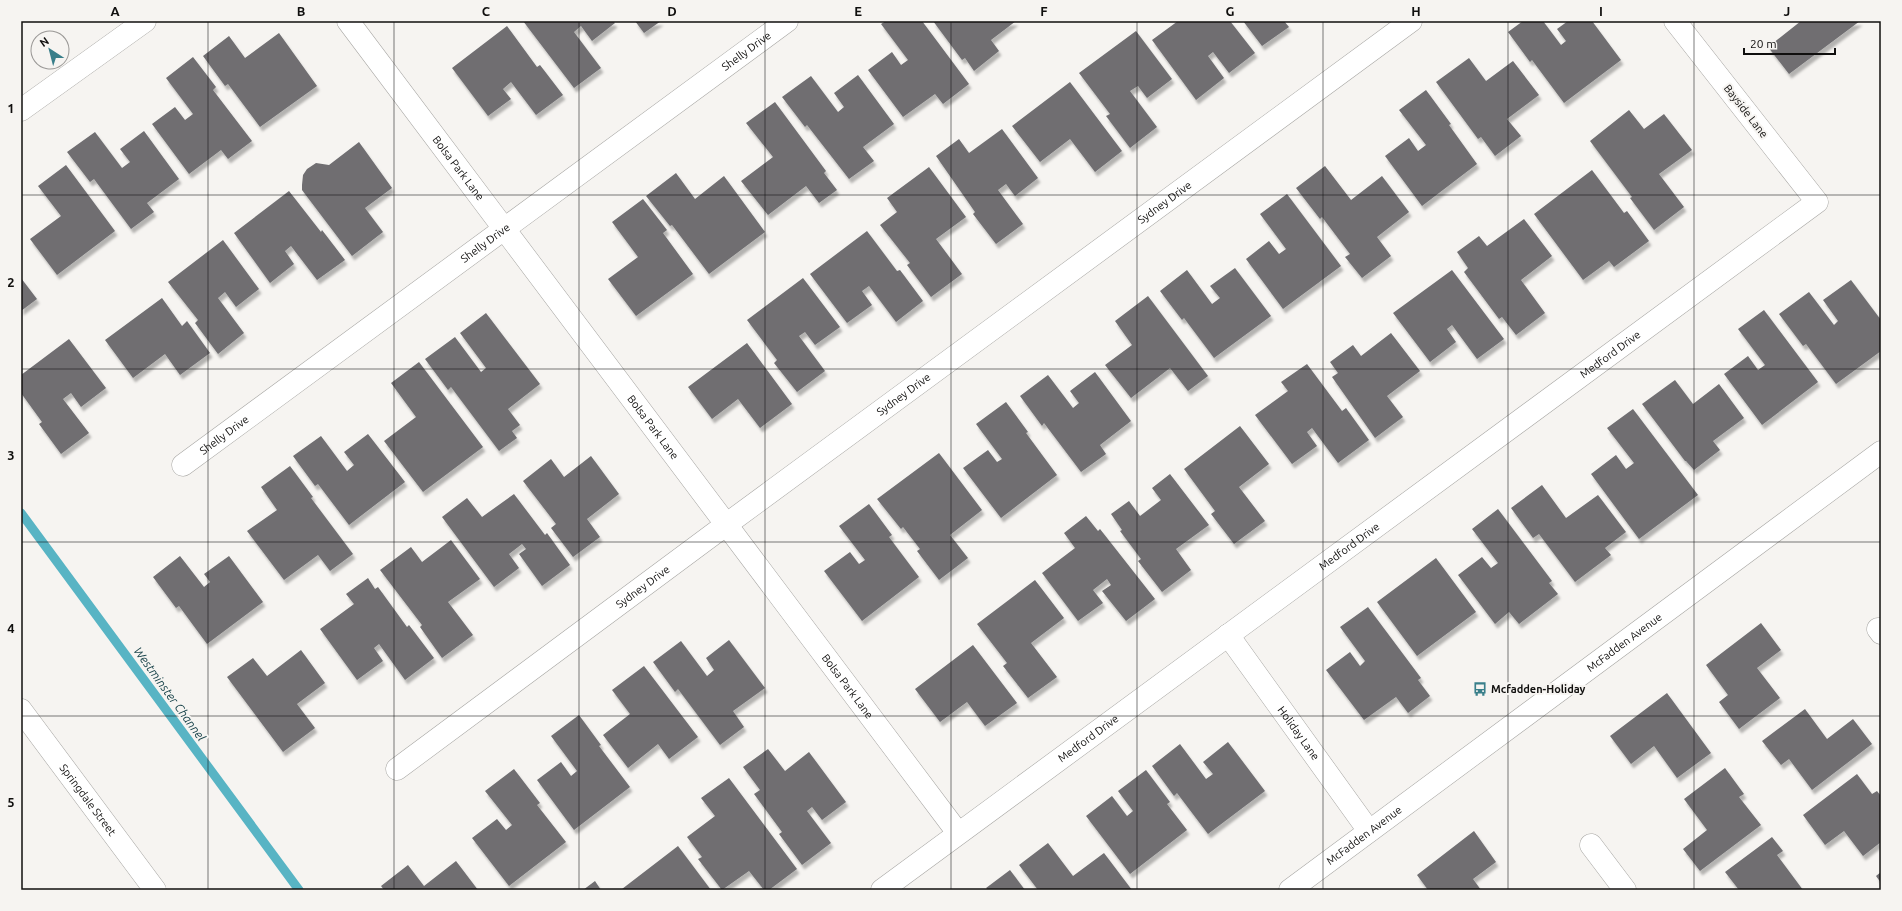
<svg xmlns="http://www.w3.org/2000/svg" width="1902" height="911" font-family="Ubuntu,sans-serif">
  <defs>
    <filter id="shadow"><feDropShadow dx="2.5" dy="4.5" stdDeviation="1" flood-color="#0004"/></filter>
  </defs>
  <rect width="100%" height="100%" fill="#f6f4f1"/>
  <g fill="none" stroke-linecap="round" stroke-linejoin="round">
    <path stroke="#58b4c4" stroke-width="9" d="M21,513L299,890"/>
  </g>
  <path fill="#6f6e71" filter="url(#shadow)" d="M523,21H613L615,23L592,41L581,26L574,32L601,68L574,88Z
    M635,21H661L644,33Z
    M886,21H922L969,84L943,104L935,94L903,117L868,70L892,52L901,65L908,60L881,24Z
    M933,21H1016L991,40L999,51L974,71L965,58L962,60Z
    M1178,21H1230L1255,53L1229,73L1213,52L1208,56L1224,78L1196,100L1152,40Z
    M1243,21H1284L1289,27L1262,46Z
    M1523,21H1543L1561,45L1566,41L1557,29L1568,21H1592L1621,60L1564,103L1532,60L1530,62L1508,32Z
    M1801,21H1860L1789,74L1768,47Z
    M507,26L537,67L540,65L563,95L536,115L511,82L503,89L511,99L488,116L452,68Z
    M1136,31L1172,79L1147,98L1138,86L1130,91L1157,127L1130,148L1106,116L1110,114L1079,73Z
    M279,33L317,86L260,127L228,84L225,86L203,56L229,36L245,58Z
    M193,57L216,87L213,90L252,141L228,159L221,150L189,174L152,124L175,107L185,120L193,114L166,78Z
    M1469,58L1486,81L1513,61L1539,95L1507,119L1521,136L1495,156L1481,137L1478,139L1436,82Z
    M858,75L894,124L863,147L874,161L849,179L807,125L805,127L782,97L811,76L838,112L844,107L834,93Z
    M1070,82L1122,151L1095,172L1070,139L1040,162L1012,126Z
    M1426,90L1451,124L1449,125L1477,164L1422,206L1385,156L1409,138L1418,151L1426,145L1399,110Z
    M775,102L826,171L824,173L837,190L819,203L806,186L768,215L741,181L773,157L746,123Z
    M1629,110L1644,129L1664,114L1692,150L1659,174L1684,207L1654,230L1630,198L1632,197L1590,141Z
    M1002,129L1038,178L1015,196L1006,184L998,190L1023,224L996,244L973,214L975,212L936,156L959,139L969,153Z
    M144,131L179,179L147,203L154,212L131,229L94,179L90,182L67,152L95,132L122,168L130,162L120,149Z
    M359,142L392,188L365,208L383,232L352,256L302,190V185L303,175L307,169L316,163L329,165Z
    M66,165L115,231L57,275L30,239L61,216L38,186Z
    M1325,166L1351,200L1382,176L1409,212L1377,237L1391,256L1362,278L1345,257L1350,254L1322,217L1320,219L1296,188Z
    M929,167L966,217L936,239L962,274L931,297L907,265L910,263L880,225L897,212L887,198Z
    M1592,170L1624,213L1627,211L1649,241L1614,267L1609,261L1583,280L1534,214Z
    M676,173L695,199L724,176L765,232L709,274L672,225L670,226L646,196Z
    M289,191L321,232L322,230L345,260L317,280L291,246L285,251L294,264L270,283L234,233Z
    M1287,194L1341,266L1283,309L1246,259L1269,241L1279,254L1286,249L1260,214Z
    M643,199L667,230L663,233L693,274L636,316L608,279L638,257L612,222Z
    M1524,219L1552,256L1521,280L1545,313L1516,335L1502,317L1499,319L1464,272L1468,268L1457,252L1479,236L1487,246Z
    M867,231L897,271L900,270L923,301L896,322L869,286L862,291L872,305L847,323L810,274Z
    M223,240L259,289L236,307L225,292L218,298L244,333L218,354L195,323L198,320L168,282Z
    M1235,268L1271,316L1214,358L1184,318L1182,320L1160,291L1187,270L1212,304L1220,298L1210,286Z
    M1452,270L1504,339L1477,359L1452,325L1447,329L1456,342L1430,362L1393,313Z
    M21,278L37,299L21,311Z
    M803,278L840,327L815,345L805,332L799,336L825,371L797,392L774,363L777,360L747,320Z
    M1851,280L1881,320V351L1836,384L1806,344L1803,346L1779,314L1809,292L1834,325L1838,321L1823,300Z
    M1148,296L1208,376L1188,391L1170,368L1131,398L1105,365L1132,345L1115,321Z
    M162,298L182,326L187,321L210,353L180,375L165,354L133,378L105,340Z
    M1764,310L1818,382L1762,425L1724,374L1748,356L1758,370L1765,365L1738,329Z
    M486,313L540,384L508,409L520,425L512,431L517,438L499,451L451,387L448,390L425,359L455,337L481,372L486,368L460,333Z
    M1391,333L1420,371L1387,396L1403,417L1375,438L1332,377L1338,373L1330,362L1353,345L1361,356Z
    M69,339L106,388L81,407L71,393L63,399L89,433L61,454L39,424L42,422L21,393V375Z
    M747,343L792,404L760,428L738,399L712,419L688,387Z
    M419,362L483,447L423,492L384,441L416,417L391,383Z
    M1307,364L1342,411L1346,408L1369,440L1338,463L1312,428L1307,432L1317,446L1292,464L1255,415L1288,391L1281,382Z
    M1095,372L1131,421L1100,445L1106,454L1081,472L1044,423L1042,426L1020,396L1048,375L1073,408L1079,403L1070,391Z
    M1675,380L1693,404L1719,384L1744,418L1713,441L1720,450L1694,470L1686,461H1685L1642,404Z
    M1006,402L1028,432L1026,433L1057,475L1001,518L963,468L988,450L997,462L1002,459L976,424Z
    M1633,409L1698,495L1639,539L1591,474L1616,455L1626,469L1634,463L1607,428Z
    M1240,426L1269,464L1239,487L1265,521L1234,544L1211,514L1215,511L1184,469Z
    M368,434L405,482L349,525L318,484L315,486L293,456L321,436L347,471L354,465L344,452Z
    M939,453L982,510L950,535L968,558L939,580L917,551L920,549L903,527L901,529L877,499Z
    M591,456L619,494L587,519L600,537L573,557L551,528L556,524L523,481L551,459L564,477Z
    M290,466L313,497L311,498L353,554L330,571L318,555L284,580L247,531L277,510L261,487Z
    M1170,474L1209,525L1176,549L1191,570L1162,592L1138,561L1141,559L1120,531L1122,530L1111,514L1129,501L1140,516L1161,500L1152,488Z
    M1542,485L1566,518L1598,495L1626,532L1605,548L1611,555L1575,582L1539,534L1533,538L1511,508Z
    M514,494L545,535L547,533L570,565L542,586L519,554L526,549L522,544L509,554L519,568L494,587L442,517L467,498L482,517Z
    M869,504L892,535L889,537L919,577L862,621L824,571L850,552L859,564L865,560L839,526Z
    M1498,509L1552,581L1549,583L1558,594L1519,624L1509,612L1495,624L1458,575L1482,557L1491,568L1498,563L1472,529Z
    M1086,516L1098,531L1100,529L1155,599L1126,621L1102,591L1111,585L1107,579L1093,590L1103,603L1078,621L1042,573L1075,548L1064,533Z
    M451,540L480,579L448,602L473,635L442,658L420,627L422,625L380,570L411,547L422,562Z
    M180,556L204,587L210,582L204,574L229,556L263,602L207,644L179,606L176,608L153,577Z
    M1436,558L1476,612L1417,656L1377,602Z
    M368,578L375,589L378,587L407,627L409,625L434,658L405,680L379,644L374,648L383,661L357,680L320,629L354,604L346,594Z
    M1035,580L1064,618L1031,643L1057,677L1028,698L1003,666L1007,663L977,624Z
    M1368,607L1421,678L1418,680L1430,696L1408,713L1396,697L1364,720L1326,670L1350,652L1360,666L1365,661L1340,627Z
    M1761,623L1781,650L1757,668L1780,698L1739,729L1719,702L1728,695L1706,665Z
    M729,640L765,688L733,711L744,727L720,745L678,689L675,692L653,662L681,641L707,676L714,670L706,658Z
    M973,645L1017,703L985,726L967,702L940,722L915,689Z
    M301,650L325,683L297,704L315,728L283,752L227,677L253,658L267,676Z
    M644,666L698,737L669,759L658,744L628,768L603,735L630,714L612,690Z
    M1667,693L1711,753L1677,778L1654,746L1631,764L1610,736Z
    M1805,709L1827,739L1853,719L1872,744L1812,790L1789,759L1781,765L1762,741Z
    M579,715L601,745L599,746L630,787L574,830L537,780L561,762L571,776L577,771L551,736Z
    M1228,742L1265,791L1208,834L1177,793L1174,796L1152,766L1180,744L1206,779L1213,774L1203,762Z
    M768,749L785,771L809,752L846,802L822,820L812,807L807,811L831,843L802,865L779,834L782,832L754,794L760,790L743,767Z
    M1725,768L1744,794L1739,797L1761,825L1700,871L1683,849L1707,830L1684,799Z
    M514,769L540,803L537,805L566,842L509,886L472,838L497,819L506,830L512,825L485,791Z
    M1146,770L1170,802L1167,804L1187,830L1130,874L1086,816L1112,796L1127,816L1133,811L1118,791Z
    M1857,774L1872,794L1877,791L1881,796V842L1863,856L1844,831L1825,845L1803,815Z
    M729,778L797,869L769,890H764L749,871L722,890L698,859L702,857L687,837L715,816L701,798Z
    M1474,831L1496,862L1473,879L1481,890H1428L1417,875Z
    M1772,837L1783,851L1777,855L1803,890H1739L1725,872Z
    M1048,843L1073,876L1104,853L1132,890H1038L1019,865Z
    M678,846L711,890H623L622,889Z
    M456,861L478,890H384L381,886L408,865L424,886Z
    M1010,870L1025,890H988L986,888Z
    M1881,872V883L1876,876Z
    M595,881L601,890H583Z"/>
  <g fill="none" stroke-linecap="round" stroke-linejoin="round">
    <defs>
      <g id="street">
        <path id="s1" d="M348,21L958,833"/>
        <path d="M21,110L145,21"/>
        <path id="s2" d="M183,465L787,21"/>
        <path d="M1878,629L1881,633"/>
        <path id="s3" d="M1228,635L1369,831"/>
        <path id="s4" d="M397,769L727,524L1411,21"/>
        <path d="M1591,845L1625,890"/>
        <path id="s5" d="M882,890L1817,202L1675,21"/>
      </g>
      <g id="secondary">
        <path id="s6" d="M21,710L155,890"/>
        <path id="s7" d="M1290,890L1881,452"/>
      </g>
    </defs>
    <use href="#street" stroke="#a7a6a3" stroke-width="23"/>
    <use href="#secondary" stroke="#a7a6a3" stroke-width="23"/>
    <use href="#street" stroke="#fff" stroke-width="22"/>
    <use href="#secondary" stroke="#fff" stroke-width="22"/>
  </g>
  <path fill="none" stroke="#100f0e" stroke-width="1" stroke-opacity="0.55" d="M208,21V890M394,21V890M579,21V890M765,21V890M951,21V890M1137,21V890M1323,21V890M1508,21V890M1694,21V890M21,195H1881M21,369H1881M21,542H1881M21,716H1881"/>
  <defs>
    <symbol id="bus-bare" viewBox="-9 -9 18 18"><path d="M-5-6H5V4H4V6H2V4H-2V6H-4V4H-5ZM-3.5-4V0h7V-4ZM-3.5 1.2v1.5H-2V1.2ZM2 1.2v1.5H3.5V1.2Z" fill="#397f8a" stroke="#f6f4f1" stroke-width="2.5" paint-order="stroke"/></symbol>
  </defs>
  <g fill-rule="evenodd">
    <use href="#bus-bare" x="1470" y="679" width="20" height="20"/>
  </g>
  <g text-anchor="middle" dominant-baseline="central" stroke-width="4" stroke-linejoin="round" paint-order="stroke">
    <g font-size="11" fill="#100f0e" stroke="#f6f4f1">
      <text stroke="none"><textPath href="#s2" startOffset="699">Shelly Drive</textPath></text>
      <text transform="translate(1746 111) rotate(52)">Bayside Lane</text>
      <text stroke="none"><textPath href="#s1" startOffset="184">Bolsa Park Lane</textPath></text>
      <text stroke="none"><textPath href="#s4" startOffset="954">Sydney Drive</textPath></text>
      <text stroke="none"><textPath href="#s2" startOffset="375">Shelly Drive</textPath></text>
      <text stroke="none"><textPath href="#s5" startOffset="904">Medford Drive</textPath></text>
      <text stroke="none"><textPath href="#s4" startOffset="630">Sydney Drive</textPath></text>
      <text stroke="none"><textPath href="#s1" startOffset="508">Bolsa Park Lane</textPath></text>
      <text stroke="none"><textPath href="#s2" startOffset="51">Shelly Drive</textPath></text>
      <text stroke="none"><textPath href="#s5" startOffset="580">Medford Drive</textPath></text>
      <text stroke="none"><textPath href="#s4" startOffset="306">Sydney Drive</textPath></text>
      <text stroke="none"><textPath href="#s7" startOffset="416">McFadden Avenue</textPath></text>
      <text stroke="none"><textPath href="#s1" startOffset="832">Bolsa Park Lane</textPath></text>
      <text stroke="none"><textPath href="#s3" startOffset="121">Holiday Lane</textPath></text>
      <text stroke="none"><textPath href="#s5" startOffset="256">Medford Drive</textPath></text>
      <text stroke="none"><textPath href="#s6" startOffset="112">Springdale Street</textPath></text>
      <text stroke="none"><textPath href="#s7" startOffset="92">McFadden Avenue</textPath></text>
    </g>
    <g font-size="11" font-weight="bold" fill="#100f0e" stroke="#f6f4f1" text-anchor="start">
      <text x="1491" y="689">Mcfadden-Holiday</text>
    </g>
    <g font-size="12" font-style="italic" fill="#164148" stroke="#f6f4f1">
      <text transform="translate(170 694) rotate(54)">Westminster Channel</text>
    </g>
  </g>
  <rect width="1902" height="911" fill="none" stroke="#f6f4f1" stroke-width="44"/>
  <g transform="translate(50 50) rotate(324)"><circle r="19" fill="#f6f4f1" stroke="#9a9896"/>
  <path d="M0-3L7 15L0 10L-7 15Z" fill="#397f8a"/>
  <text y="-6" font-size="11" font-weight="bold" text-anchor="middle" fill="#100f0e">N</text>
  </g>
  <path d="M1744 48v6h91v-6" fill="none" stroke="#100f0e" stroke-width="2"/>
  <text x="1750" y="48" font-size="12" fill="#100f0e" stroke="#f6f4f1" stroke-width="3" paint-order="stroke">20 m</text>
  <rect x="22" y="22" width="1858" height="867" fill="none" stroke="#100f0e" stroke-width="1.5"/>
  <g font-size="13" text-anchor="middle" font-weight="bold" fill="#100f0e">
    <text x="115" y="16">A</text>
    <text x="301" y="16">B</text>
    <text x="486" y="16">C</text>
    <text x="672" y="16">D</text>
    <text x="858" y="16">E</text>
    <text x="1044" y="16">F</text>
    <text x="1230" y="16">G</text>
    <text x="1416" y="16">H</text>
    <text x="1601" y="16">I</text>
    <text x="1787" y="16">J</text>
    <text x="11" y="113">1</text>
    <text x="11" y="287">2</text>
    <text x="11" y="460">3</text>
    <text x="11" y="633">4</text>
    <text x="11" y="807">5</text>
  </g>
</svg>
